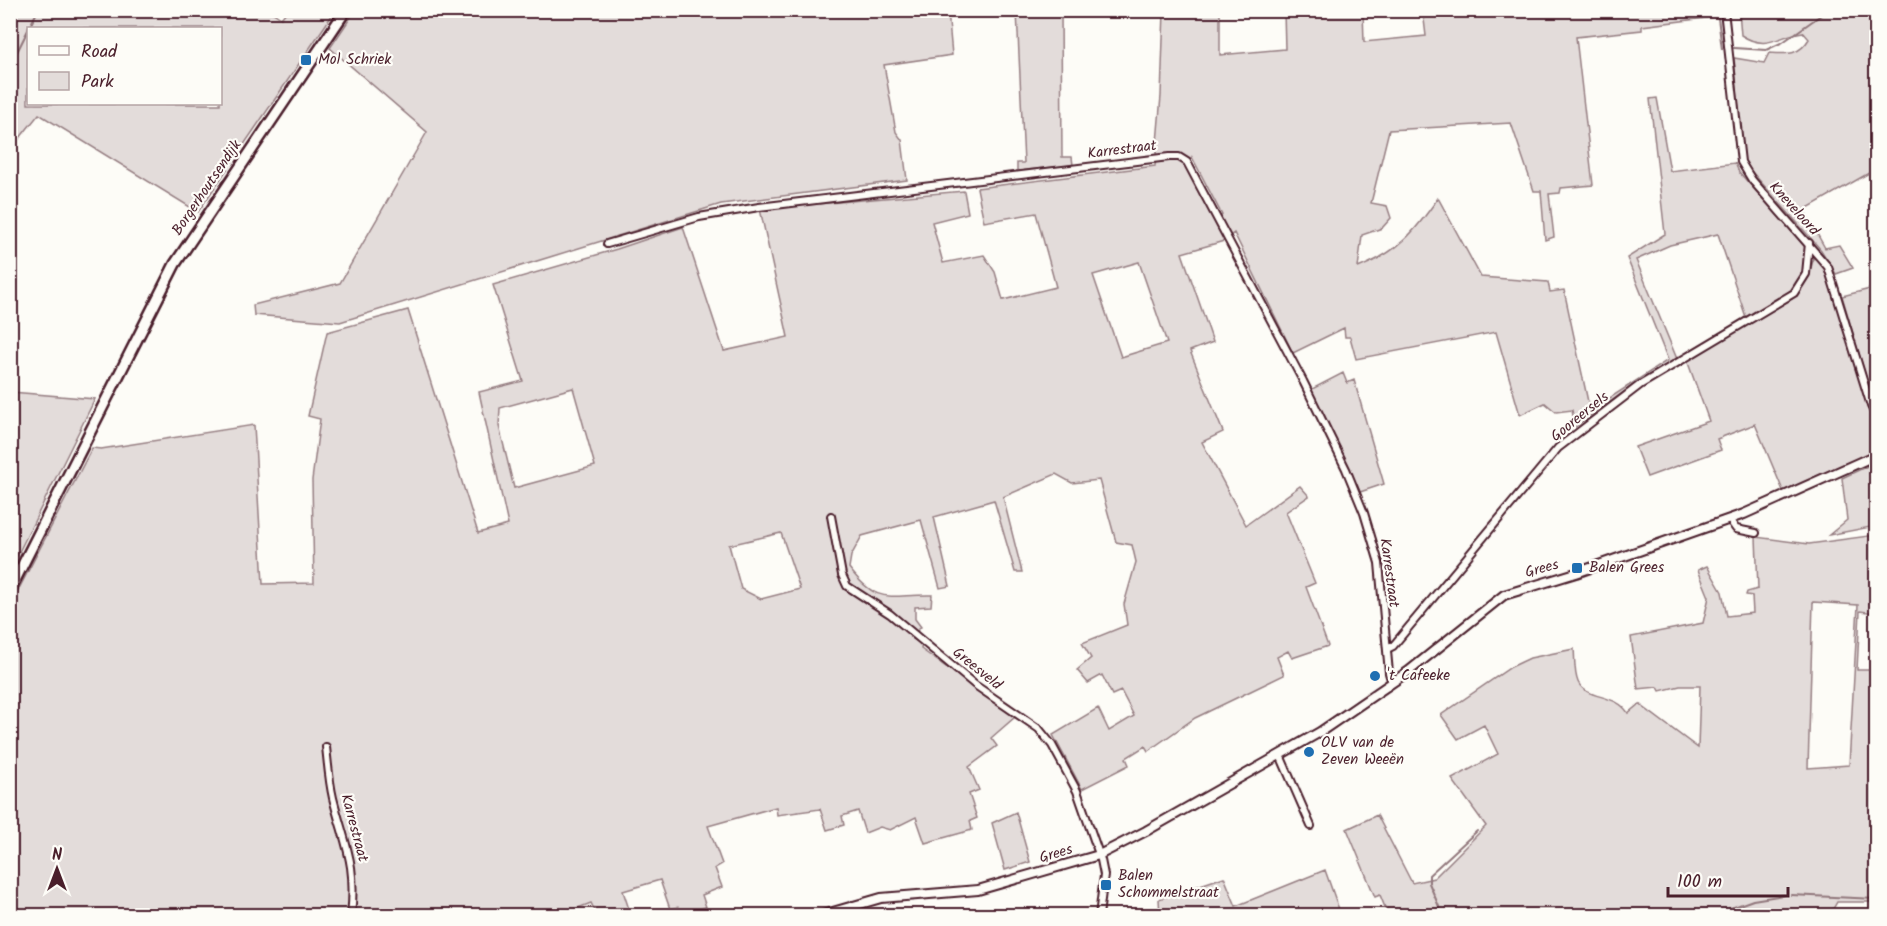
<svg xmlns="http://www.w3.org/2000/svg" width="1887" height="926" font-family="Kalam,sans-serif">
  <rect width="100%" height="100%" fill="#fdfcf7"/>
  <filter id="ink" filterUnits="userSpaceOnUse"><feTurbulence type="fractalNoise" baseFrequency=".0167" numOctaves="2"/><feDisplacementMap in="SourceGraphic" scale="12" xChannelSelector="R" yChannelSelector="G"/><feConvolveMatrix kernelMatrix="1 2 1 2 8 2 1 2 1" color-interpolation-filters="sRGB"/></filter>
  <g filter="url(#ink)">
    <path fill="#e3dcda" stroke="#967e82" stroke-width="1.5" fill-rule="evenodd" d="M269,10L281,18L287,11H335L198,212L39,114L11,149V11ZM28,28H220V104H28Z
      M355,11H948L952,55L884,65L896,132L902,140L907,180L721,204L340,322L254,315L253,305L340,283L427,132L330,48Z
      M1017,11H1061L1062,157H1072L1073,165L1017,171V163H1024Z
      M1164,11H1220V55L1285,49L1284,11H1363L1364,42L1426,36L1423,11H1713V17L1642,26V30L1576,37L1593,185L1561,188L1560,193L1549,194L1554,237L1545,240L1541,191H1534L1511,123L1389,130L1371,203L1387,206L1391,218L1382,228L1362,235L1358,268C1398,252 1414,233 1438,198L1481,277L1548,282L1550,292L1564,290L1590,411L1668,360L1627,258L1665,234L1650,99L1657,98L1670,171L1735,163L1739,172L1806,248L1804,273L1792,291L1747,320L1718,234L1670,245L1636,260L1677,359L1635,384L1575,427L1572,410L1556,412L1545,403L1520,415L1496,332L1356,359L1350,337H1345L1344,328L1293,353L1234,233L1224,241L1182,253L1213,342L1190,351L1223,432L1202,442L1246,525L1300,486L1309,496L1286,512L1315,583L1306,587L1328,646L1292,658L1288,651L1277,657L1284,675L1195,718L1148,751L1145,746L1126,758L1129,765L1082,789L1053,735L1098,708L1109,731L1134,716L1121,691L1112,695L1102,675L1088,683L1077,670L1091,658L1082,643L1127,625L1124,604L1136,562L1132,545L1116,542L1099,480L1072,483L1056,474L1003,497L1022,572H1015L994,500L934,517L950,586L940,588L921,520L862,536L851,556L849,568C879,607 889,594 932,595L931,606L915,607V619L921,627L914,634L913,639L922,644L921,649L1015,717L991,738L997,746L969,767L979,790L969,794L977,818L970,821L972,830L925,843L916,817L890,830L880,827L865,833L858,811L842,816L844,825L827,830L820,809L777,815L776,807L708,826L722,864L715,868L722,887L702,895L706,907L682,915L678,907L670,909L660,880L623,891L629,909L612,915H597L591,903L573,910L575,916L11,915L10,606L92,448L101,449L254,425L263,584L314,583L312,480L320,419L308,416L327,332L408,310L478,533L508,525L479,392L523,381L493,285L617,249L683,227L724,351L788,337L760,209L964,191L968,213L932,222L943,263L984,255L995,272L1003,300L1056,287L1036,213L984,222L977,188L1155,166L1161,96ZM1192,157L1222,215L1217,220L1189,169ZM1139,262L1167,343L1121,357L1093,275ZM573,388L595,466L514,488L499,426L500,408ZM781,533L800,589L761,599L741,589L729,545Z
      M1739,11H1876V169L1804,210L1825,248L1839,245L1853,268L1836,274L1821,250L1744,163L1734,58L1764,63L1769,53C1787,54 1799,56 1809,39L1803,32C1779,35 1767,52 1741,35Z
      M1815,254L1827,271L1867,405L1876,424V452L1784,493L1755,424L1717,439L1721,450L1647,477L1635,447L1709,421L1687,360L1792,299L1808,278Z
      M1876,275V411L1842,296L1870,289Z
      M1343,373L1347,383L1354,380L1384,484L1360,492L1310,390Z
      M11,392L95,399L11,568L10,392Z
      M1876,462V526L1829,535L1847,520L1842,478Z
      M1876,535V613L1860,611L1857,670H1876V902H1837L1829,916L1388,915L1380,895L1375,897L1347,829L1377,815L1412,883L1434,878L1486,826L1452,779L1498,754L1484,725L1458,739L1441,715L1511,667L1530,658L1574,649C1575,659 1574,673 1578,682C1586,700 1616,693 1628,713L1639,704L1698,748L1700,686H1680L1660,691L1658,687L1638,689L1631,637L1703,623L1709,597L1698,570L1707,566L1722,592L1727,616L1753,613L1752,596L1746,595L1747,592L1758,589L1756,537L1809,544ZM1813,602L1858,605L1849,765L1808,768Z
      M1016,812L1030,862L1005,870L992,823Z
      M1325,870L1341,915H1160L1159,899L1224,877L1236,906Z"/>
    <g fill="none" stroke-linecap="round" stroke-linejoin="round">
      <path stroke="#91777b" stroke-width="2" d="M1717,10L1722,49
        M29,28L38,10
        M1734,48L1766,50L1783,42L1828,10
        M10,66L28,30
        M1791,895L1876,899
        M1443,916L1429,883V875L1477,831
        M1709,916L1753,900L1784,895"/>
      <defs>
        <path id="minor" d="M1724,10L1741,162L1752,180L1828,267L1871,406L1876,416
          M607,244L699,217L759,207L1169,157H1179L1187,162L1303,381L1346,469L1364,513L1379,563L1389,673L1392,683
          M831,516L842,575L847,586L890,614L975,685L1039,729L1052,745L1077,791L1101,860L1104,875L1099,916
          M1729,519L1736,529L1756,533
          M1387,649L1393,646L1558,448L1640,385L1794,293L1806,274L1809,243
          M326,747C328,764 329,781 333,798C345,846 357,863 351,916
          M1280,755L1311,826"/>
        <path id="tertiary" d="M819,916L881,898L978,890L1099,855L1146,831L1320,732L1409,671L1504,595L1576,573L1744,514L1876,455"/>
        <path id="secondary" d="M10,590L175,264L346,10"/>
      </defs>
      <use href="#minor" stroke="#4a1f2b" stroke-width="10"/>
      <use href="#tertiary" stroke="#4a1f2b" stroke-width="12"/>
      <use href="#secondary" stroke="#4a1f2b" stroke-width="14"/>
      <use href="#minor" stroke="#fdfcf7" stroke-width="6"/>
      <use href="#tertiary" stroke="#fdfcf7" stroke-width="8"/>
      <use href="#secondary" stroke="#fdfcf7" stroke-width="9"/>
    </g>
  </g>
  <g fill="#1f6fb2" stroke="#fdfcf7" stroke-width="2">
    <rect x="300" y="54" width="12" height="12" rx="3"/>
    <rect x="1571" y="562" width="12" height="12" rx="3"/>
    <circle cx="1375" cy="676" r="6"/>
    <circle cx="1309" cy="752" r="6"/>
    <rect x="1100" y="879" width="12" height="12" rx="3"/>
  </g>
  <g text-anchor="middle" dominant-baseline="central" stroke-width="4.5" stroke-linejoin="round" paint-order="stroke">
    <g font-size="15" fill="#4a1f2b" stroke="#fdfcf7" text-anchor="start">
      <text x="318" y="60">Mol Schriek</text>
      <text x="1589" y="568">Balen Grees</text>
      <text x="1387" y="676">'t Cafeeke</text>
      <text x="1321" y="743">OLV van de<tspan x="1321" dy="17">Zeven Weeën</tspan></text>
      <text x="1118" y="876">Balen<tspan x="1118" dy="17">Schommelstraat</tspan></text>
    </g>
    <g font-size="15" fill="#4a1f2b" stroke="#fdfcf7">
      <text transform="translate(1122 150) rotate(-7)">Karrestraat</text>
      <text transform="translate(207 188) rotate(-56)">Borgerhoutsendijk</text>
      <text transform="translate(1794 209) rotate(48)">Kneveloord</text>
      <text transform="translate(1580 417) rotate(-39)">Gooreersels</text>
      <text transform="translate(1542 569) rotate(-15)">Grees</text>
      <text transform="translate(1389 573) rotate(82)">Karrestraat</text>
      <text transform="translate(977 669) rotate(39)">Greesveld</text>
      <text transform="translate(354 828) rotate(75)">Karrestraat</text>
      <text transform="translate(1056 854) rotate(-17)">Grees</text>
    </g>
  </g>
  <rect width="1887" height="926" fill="none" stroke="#fdfcf7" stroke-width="36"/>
  <rect x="18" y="18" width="1851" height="890" fill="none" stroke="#4a1f2b" stroke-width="2" filter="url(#ink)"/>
  <rect x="27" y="27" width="195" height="78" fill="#fdfcf7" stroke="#b5a4a5" stroke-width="1.5"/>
  <rect x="39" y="46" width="30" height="9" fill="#fdfcf7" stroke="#b5a4a5" stroke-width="1.5"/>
  <text x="81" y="57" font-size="18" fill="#4a1f2b">Road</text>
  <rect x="39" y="72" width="30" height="18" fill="#e3dcda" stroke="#b5a4a5" stroke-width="1.5"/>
  <text x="81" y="87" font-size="18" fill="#4a1f2b">Park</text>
  <g transform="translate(57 869)" stroke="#fdfcf7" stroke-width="4.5" paint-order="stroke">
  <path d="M0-4.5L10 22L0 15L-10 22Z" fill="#4a1f2b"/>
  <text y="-9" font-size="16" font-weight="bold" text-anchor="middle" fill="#4a1f2b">N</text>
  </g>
  <path d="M1668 887v9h120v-9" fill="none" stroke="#4a1f2b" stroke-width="3"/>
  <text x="1677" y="887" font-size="18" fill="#4a1f2b" stroke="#fdfcf7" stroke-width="4.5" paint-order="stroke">100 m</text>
</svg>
